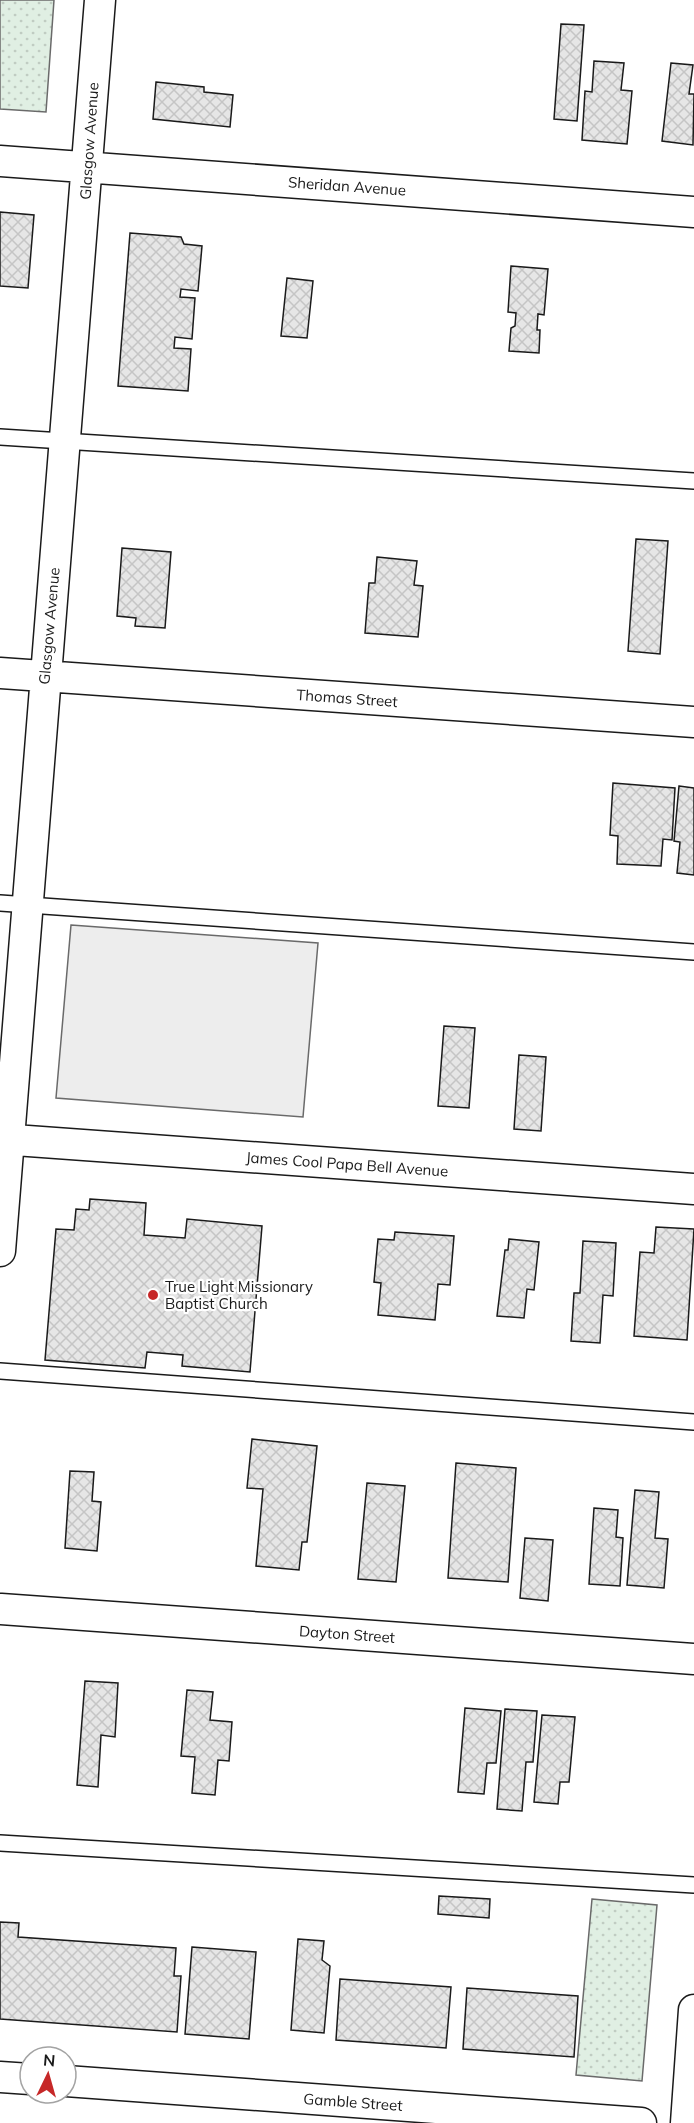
<svg xmlns="http://www.w3.org/2000/svg" width="694" height="2123" font-family="Mulish,sans-serif">
  <defs>
    <pattern id="grass-dots" width="8" height="8" patternUnits="userSpaceOnUse" patternTransform="scale(1.5)"><rect width="8" height="8" fill="#e0efe3"/><path d="M2 2h.1M6 6h.1" fill="none" stroke="#c0ccc2" stroke-width="1.8" stroke-linecap="round"/></pattern>
    <pattern id="building-cross-hatch" width="8" height="8" patternUnits="userSpaceOnUse" patternTransform="scale(1.5)"><rect width="8" height="8" fill="#e6e6e6"/><path d="M0 0l8 8M0 8l8-8" fill="none" stroke="#c5c5c5"/></pattern>
  </defs>
  <rect width="100%" height="100%" fill="#fff"/>
  <path fill="url(#grass-dots)" stroke="#6a6a6a" stroke-width="1.5" d="M0,0H54L46,112L0,109Z
    M592,1899L657,1905L642,2081L576,2075Z"/>
  <path fill="#ededed" stroke="#6a6a6a" stroke-width="1.5" d="M71,925L318,943L303,1117L56,1098Z"/>
  <path fill="url(#building-cross-hatch)" stroke="#1a1a1a" stroke-width="1.5" d="M561,24L584,25L577,121L554,119Z
    M594,61L624,63L621,90L632,91L627,144L582,140L585,91L592,92Z
    M671,63L693,65L689,94H694L693,145L662,141Z
    M156,82L204,87V92L233,95L230,127L153,119Z
    M0,212L34,215L28,288L0,286Z
    M130,233L181,237L184,244L202,246L198,291L181,289L180,297L195,298L192,339L175,337L174,348L191,349L188,391L118,386Z
    M511,266L548,269L544,315L538,314L537,330H540L539,353L509,351L511,328L515,326L516,313L508,312Z
    M287,278L313,281L307,338L281,336Z
    M636,539L668,541L660,654L628,651Z
    M122,548L171,552L165,628L135,626L136,618L117,616Z
    M377,557L417,561L414,585L423,586L418,637L365,633L369,583H375Z
    M613,783L675,788L672,840L663,839L661,866L617,864L618,836L610,835Z
    M679,786L694,788V875L677,873L680,842L674,841Z
    M444,1026L475,1028L469,1108L438,1106Z
    M519,1055L546,1057L541,1131L514,1129Z
    M90,1199L146,1203L144,1235L185,1238L187,1219L262,1226L250,1372L182,1366L183,1355L147,1352L145,1368L45,1360L56,1229L74,1230L76,1209L89,1210Z
    M656,1227L694,1229L687,1340L634,1336L640,1252L654,1253Z
    M395,1232L454,1236L450,1285L438,1284L435,1320L378,1315L381,1283L374,1282L378,1239L394,1240Z
    M509,1239L539,1242L534,1290L527,1289L524,1318L497,1316L505,1250H508Z
    M583,1241L616,1243L613,1296L603,1295L600,1343L571,1341L574,1293H580Z
    M252,1439L317,1446L307,1542H302L299,1570L256,1566L263,1489L247,1488Z
    M456,1463L516,1468L508,1582L448,1578Z
    M70,1471L94,1472L92,1501L101,1502L97,1551L65,1548Z
    M367,1483L405,1486L396,1582L358,1579Z
    M635,1490L659,1492L655,1538L668,1539L664,1588L627,1585Z
    M594,1508L618,1510L616,1537L623,1538L620,1586L589,1584Z
    M525,1538L553,1540L548,1601L520,1598Z
    M85,1681L118,1683L115,1737L101,1735L98,1787L77,1785Z
    M187,1690L213,1692L210,1720L232,1722L229,1761L218,1760L215,1795L192,1793L195,1757L181,1756Z
    M465,1708L501,1711L496,1763H487L484,1794L458,1792Z
    M505,1709L537,1711L533,1762H526L522,1811L497,1809Z
    M542,1715L575,1717L569,1782H560L558,1804L534,1802Z
    M439,1896L490,1899L489,1918L438,1914Z
    M0,1922L19,1923L18,1937L176,1948L174,1976H181L177,2032L0,2019Z
    M298,1939L324,1941L322,1960L330,1966L324,2033L291,2030Z
    M192,1947L256,1952L249,2039L185,2034Z
    M340,1979L451,1987L446,2048L336,2040Z
    M467,1988L578,1996L574,2057L463,2049Z"/>
  <g fill="none" stroke-linecap="round" stroke-linejoin="round">
    <defs>
      <path id="lane" d="M0,437L694,481
        M0,903L694,952
        M0,1371L694,1422
        M0,1843L694,1885"/>
      <path id="street" d="M0,161L694,212
        M0,673L694,722
        M0,1139L694,1189
        M0,1251L100,0
        M1,1609L694,1659
        M0,2077L30,2079
        M66,2081L641,2123
        M686,2123L694,2010"/>
    </defs>
    <use href="#lane" stroke="#1a1a1a" stroke-width="18"/>
    <use href="#street" stroke="#1a1a1a" stroke-width="33"/>
    <use href="#lane" stroke="#fff" stroke-width="15"/>
    <use href="#street" stroke="#fff" stroke-width="30"/>
  </g>
  <circle fill="#c62828" stroke="#fff" stroke-width="2" cx="153" cy="1295" r="6"/>
  <g text-anchor="middle" dominant-baseline="central" stroke-width="4.5" stroke-linejoin="round" paint-order="stroke">
    <g font-size="15" fill="#1a1a1a" stroke="#fff">
      <text transform="translate(89 141) rotate(-86)">Glasgow Avenue</text>
      <text transform="translate(347 186) rotate(4)">Sheridan Avenue</text>
      <text transform="translate(49 626) rotate(-85)">Glasgow Avenue</text>
      <text transform="translate(347 698) rotate(4)">Thomas Street</text>
      <text transform="translate(347 1164) rotate(4)">James Cool Papa Bell Avenue</text>
      <text transform="translate(347 1634) rotate(4)">Dayton Street</text>
      <text transform="translate(353 2102) rotate(4)">Gamble Street</text>
    </g>
    <g font-size="15" fill="#1a1a1a" stroke="#fff" text-anchor="start">
      <text x="165" y="1286">True Light Missionary<tspan x="165" dy="17">Baptist Church</tspan></text>
    </g>
  </g>
  <g transform="translate(48 2075) rotate(5)"><circle r="28" fill="#ffffff" stroke="#a3a3a3" stroke-width="1.5"/>
  <path d="M0-4.5L10 22L0 15L-10 22Z" fill="#c62828"/>
  <text y="-9" font-size="16" font-weight="bold" text-anchor="middle" fill="#1a1a1a">N</text>
  </g>
</svg>
